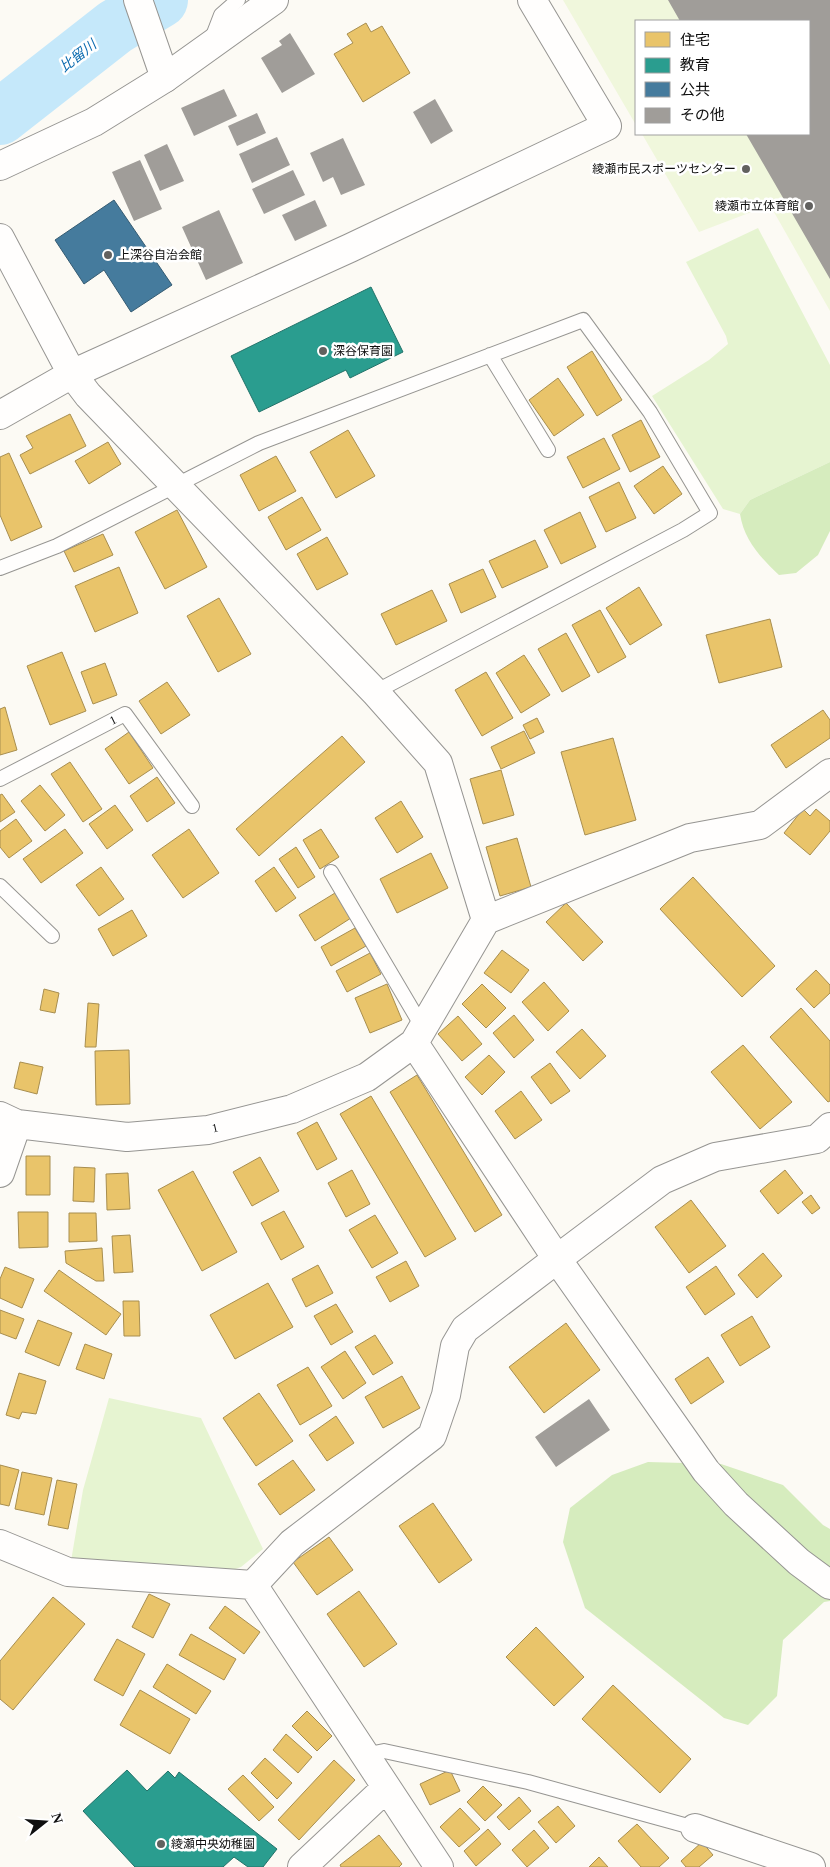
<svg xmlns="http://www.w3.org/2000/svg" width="830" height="1867" font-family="'Times New Roman','Noto Sans JP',serif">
  <rect width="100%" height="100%" fill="#fcfaf4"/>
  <path fill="#e6f4d1" d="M758,228L830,365V462L750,500L740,514L723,509L652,396L709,360L728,344L726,336L686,262Z
    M109,1398L201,1418L263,1549L241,1567L230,1571L71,1561L83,1490Z"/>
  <path fill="#d6ecbe" d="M830,462V531L818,555L796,573L779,575C760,557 744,540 740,514L750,500Z
    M648,1462L721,1464L783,1485L823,1525L830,1529V1601L824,1602L783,1640L777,1696L748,1725L724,1718L585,1608L563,1542L570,1508L612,1475Z"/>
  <path fill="#f0f7dc" d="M563,0H830V311L770,205L699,232L642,134H809V21H636V125Z"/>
  <path fill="#e9c46a" stroke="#a88e4f" d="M366,23L371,32L382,26L410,73L363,102L334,54L353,43L347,34Z
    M592,351L622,400L597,416L567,367Z
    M558,378L584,415L554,436L529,400Z
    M70,414L86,446L30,474L20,455L33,448L26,436Z
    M641,420L660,457L630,472L612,435Z
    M348,430L375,476L336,498L310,452Z
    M604,438L620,469L583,488L567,457Z
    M108,442L121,464L89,484L75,461Z
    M9,453L42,527L11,541L0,515V457Z
    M276,456L296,491L259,511L240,475Z
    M663,466L682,494L654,514L634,486Z
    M619,482L636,518L606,532L589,497Z
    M302,497L321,530L286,550L268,517Z
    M177,510L207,567L165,589L135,532Z
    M580,512L596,547L561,564L544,530Z
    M103,534L113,555L74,572L64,551Z
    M327,537L348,574L317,590L297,554Z
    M535,540L548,567L502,588L489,561Z
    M119,567L138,613L95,632L75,586Z
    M483,569L496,597L461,613L449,584Z
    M639,587L662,625L630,645L606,608Z
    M432,590L447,621L396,645L381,614Z
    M219,598L251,654L218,672L187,616Z
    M600,610L626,657L598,673L572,625Z
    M770,619L782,667L719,683L706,635Z
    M566,633L590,676L562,692L538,649Z
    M62,652L86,711L50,725L27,666Z
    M524,655L550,695L521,713L496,673Z
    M105,663L117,695L93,704L81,672Z
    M486,672L513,718L482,736L455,690Z
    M167,682L190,715L161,734L139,701Z
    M5,707L17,750L0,755V709Z
    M823,710L830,720V738L786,768L771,745Z
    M537,718L544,732L530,739L523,725Z
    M524,731L535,753L501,769L491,747Z
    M129,732L153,768L129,784L105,749Z
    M342,736L365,762L259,856L236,829Z
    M613,738L636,820L585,835L561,752Z
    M70,762L102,809L83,822L51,774Z
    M501,770L514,815L483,824L470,779Z
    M157,777L175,803L147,822L130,796Z
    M40,785L65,815L45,831L21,801Z
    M2,794L15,812L0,822V795Z
    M401,801L423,837L397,853L375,818Z
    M115,805L133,830L107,849L89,824Z
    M803,809L810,816L816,809L830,821V831L810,855L784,833Z
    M16,819L32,841L9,858L0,847V831Z
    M65,829L83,853L41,883L23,859Z
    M189,829L219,873L183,898L152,855Z
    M321,829L339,857L320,869L303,840Z
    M517,838L531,887L500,896L486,847Z
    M296,847L315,877L298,888L279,859Z
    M431,853L448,888L397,913L380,879Z
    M101,867L124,899L99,916L76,885Z
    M274,867L296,898L276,912L255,881Z
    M693,877L775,966L742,997L660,909Z
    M335,893L351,918L315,941L299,915Z
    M566,903L603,942L583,961L546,922Z
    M132,910L147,936L113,956L98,929Z
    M355,928L366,946L331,966L321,947Z
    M502,950L529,970L511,993L484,973Z
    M370,953L381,974L347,992L336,971Z
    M816,970L830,985V993L814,1008L796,989Z
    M544,982L569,1011L548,1031L522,1002Z
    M387,984L402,1020L370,1033L355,998Z
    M482,984L506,1008L486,1028L462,1004Z
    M44,989L59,993L55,1013L40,1010Z
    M88,1003L99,1004L96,1047H85Z
    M801,1008L830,1041V1101L828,1102L770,1037Z
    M514,1015L534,1040L514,1058L493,1033Z
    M458,1016L482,1044L462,1061L438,1034Z
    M582,1029L606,1056L580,1079L556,1052Z
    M743,1045L792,1102L760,1129L711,1072Z
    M129,1050L130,1104L96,1105L95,1051Z
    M489,1055L505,1072L482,1095L465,1077Z
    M20,1062L43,1067L37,1094L14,1088Z
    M550,1063L570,1091L551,1104L531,1077Z
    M417,1075L502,1215L475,1232L390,1092Z
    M521,1091L542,1120L515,1139L495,1111Z
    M371,1096L456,1239L425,1257L340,1114Z
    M317,1122L337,1159L317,1170L297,1133Z
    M26,1156H50V1195H26Z
    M260,1157L279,1191L252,1206L233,1172Z
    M74,1167L95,1168L94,1202L73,1201Z
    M352,1170L370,1204L346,1217L328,1183Z
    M785,1170L803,1193L778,1214L760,1191Z
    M193,1171L237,1252L202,1271L158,1190Z
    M128,1173L130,1209L107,1210L106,1174Z
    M811,1195L820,1208L812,1214L802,1202Z
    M691,1200L726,1246L689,1273L655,1227Z
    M284,1211L304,1247L281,1260L261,1223Z
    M18,1212H48V1247L19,1248Z
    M69,1213H96L97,1241L69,1242Z
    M375,1215L398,1253L372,1268L349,1230Z
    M130,1235L133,1272L114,1273L112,1236Z
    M102,1248L104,1281H96L66,1263L65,1251Z
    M763,1253L782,1276L757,1298L738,1275Z
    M406,1261L419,1286L390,1302L376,1277Z
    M318,1265L333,1293L306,1307L292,1279Z
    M716,1266L735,1294L705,1315L686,1287Z
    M5,1267L34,1279L22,1308L0,1298V1279Z
    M59,1270L121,1314L106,1335L44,1291Z
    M268,1283L293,1327L235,1359L210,1315Z
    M123,1301H139L140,1336H124Z
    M336,1304L353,1332L331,1345L314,1316Z
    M0,1310L24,1319L16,1339L0,1333Z
    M752,1316L770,1347L740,1366L721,1335Z
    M38,1320L72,1333L59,1366L25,1352Z
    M566,1323L600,1370L544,1413L509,1367Z
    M375,1335L393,1363L373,1375L355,1347Z
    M85,1344L112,1354L104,1379L76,1369Z
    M345,1351L366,1383L343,1399L321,1367Z
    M708,1357L724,1382L691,1404L675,1379Z
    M308,1367L332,1406L300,1425L277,1385Z
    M19,1373L46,1381L36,1414L22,1412L19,1419L6,1415Z
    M402,1376L420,1408L383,1428L365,1397Z
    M259,1393L293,1441L256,1466L223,1418Z
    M336,1416L354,1443L327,1461L309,1435Z
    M293,1460L315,1490L280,1515L258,1484Z
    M0,1465L19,1470L9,1506L0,1504Z
    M22,1472L52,1478L44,1515L15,1509Z
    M57,1480L77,1484L68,1529L48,1525Z
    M433,1503L472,1560L439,1583L399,1526Z
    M329,1537L353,1570L317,1595L293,1562Z
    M359,1591L397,1644L364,1667L327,1614Z
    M149,1594L170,1604L153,1638L132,1627Z
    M53,1597L85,1624L13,1710L0,1699V1661Z
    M225,1606L260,1632L244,1654L209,1628Z
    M536,1627L584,1677L554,1706L506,1657Z
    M191,1634L236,1659L224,1680L179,1655Z
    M117,1639L145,1654L123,1696L94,1680Z
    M167,1664L211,1691L196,1714L153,1687Z
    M613,1685L691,1759L660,1793L582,1719Z
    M140,1690L190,1719L170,1754L120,1725Z
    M307,1711L332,1736L317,1751L292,1726Z
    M286,1734L312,1757L298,1773L273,1750Z
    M265,1758L292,1783L277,1799L251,1773Z
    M334,1760L355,1780L299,1840L278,1820Z
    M450,1770L460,1791L430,1805L420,1784Z
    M243,1775L274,1807L259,1821L228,1789Z
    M483,1786L502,1805L485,1821L467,1802Z
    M519,1797L531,1811L509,1830L497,1817Z
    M558,1806L575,1826L556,1843L538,1822Z
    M460,1808L480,1829L459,1847L440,1827Z
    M637,1824L669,1858L659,1867H641L618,1841Z
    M488,1829L501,1844L476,1866L464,1851Z
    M534,1830L549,1848L527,1867L512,1850Z
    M379,1835L402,1864L399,1867H341L340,1865Z
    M702,1842L713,1855L699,1867H686L681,1861Z
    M599,1857L608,1867H589Z"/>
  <path fill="#2a9d8f" stroke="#227269" d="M371,287L403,352L350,378L346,370L259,412L231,356Z
    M127,1770L147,1791L168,1771L175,1778L179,1772L277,1849L263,1867H248L234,1857L223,1867H135L83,1811Z"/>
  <path fill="#457b9d" stroke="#355b72" d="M114,200L172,285L131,312L104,270L84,284L55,240Z"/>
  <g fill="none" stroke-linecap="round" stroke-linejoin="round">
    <path stroke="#c5e8fa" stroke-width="56" d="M0,117L115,27L160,0"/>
  </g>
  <path fill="#a09d99" d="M668,0H830V279L746,134H809V21H680Z
    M290,33L315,74L282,93L261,58L282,45L279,41Z
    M224,89L237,116L194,136L181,108Z
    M435,99L453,131L431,144L413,112Z
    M257,113L266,133L237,146L228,126Z
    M277,137L290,165L252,183L239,154Z
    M343,138L365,185L341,195L333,177L323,182L310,153Z
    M167,144L184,181L160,191L144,155Z
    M140,160L162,209L134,221L112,172Z
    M293,170L305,195L264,214L252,189Z
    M315,200L327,226L295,241L282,215Z
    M219,210L243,263L206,280L182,227Z
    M589,1399L610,1430L556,1467L535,1437Z"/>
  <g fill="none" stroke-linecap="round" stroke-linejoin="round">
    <defs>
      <path id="service" d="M211,41L221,15L238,0
        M490,355L548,450
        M0,568L57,546L259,443L583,320L650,412L710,513L683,530L375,692
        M0,779L125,714L192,806
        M331,872L423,1028
        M0,886L52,936
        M364,1755L384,1751L528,1782L695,1828"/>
      <path id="minor" d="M138,0L165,78
        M0,238L72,374L88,395L375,692L438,763L486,920
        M0,415L72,374L350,248L607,126L532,0
        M830,773L760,825L690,838L486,920L414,1043L557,1259L662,1180L715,1157L817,1139L830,1127
        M0,1116L17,1124L127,1137L208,1130L292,1109L367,1077L414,1043
        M0,1173L17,1124
        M0,1544L68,1572L253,1585
        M253,1585L292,1543L432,1436L446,1395L455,1346L465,1329L557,1259L706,1471L736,1504L799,1562L830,1585
        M253,1585L439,1867
        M695,1828L811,1867
        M302,1867L386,1788"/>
      <path id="tertiary" d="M0,166L94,122L165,78L274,0"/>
    </defs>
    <use href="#service" stroke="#969592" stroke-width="16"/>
    <use href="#minor" stroke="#969592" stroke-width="30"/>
    <use href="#tertiary" stroke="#969592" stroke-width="30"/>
    <use href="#service" stroke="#fffefd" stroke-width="14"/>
    <use href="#minor" stroke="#fffefd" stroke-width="28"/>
    <use href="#tertiary" stroke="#fffefd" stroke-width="28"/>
  </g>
  <g fill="#62615f" stroke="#fff" stroke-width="2">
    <circle cx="746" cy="169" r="5"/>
    <circle cx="809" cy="206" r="5"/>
    <circle cx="108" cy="255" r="5"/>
    <circle cx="323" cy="351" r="5"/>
    <circle cx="161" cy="1844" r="5"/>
  </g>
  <g text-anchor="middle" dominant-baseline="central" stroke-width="5" stroke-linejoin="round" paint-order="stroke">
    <g font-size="12" fill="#0f0f0f" stroke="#fff" text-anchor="start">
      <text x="736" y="169" text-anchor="end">綾瀬市民スポーツセンター</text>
      <text x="799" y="206" text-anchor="end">綾瀬市立体育館</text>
      <text x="118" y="255">上深谷自治会館</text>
      <text x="333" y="351">深谷保育園</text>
      <text x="171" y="1844">綾瀬中央幼稚園</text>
    </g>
    <g font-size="12" fill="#0f0f0f" stroke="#fff">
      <text transform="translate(113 720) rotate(-26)">1</text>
      <text transform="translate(215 1128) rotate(-13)">1</text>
    </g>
    <g font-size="14" font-style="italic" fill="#096aaf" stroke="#fff">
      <text transform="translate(78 56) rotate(-38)">比留川</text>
    </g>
  </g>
  <rect x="635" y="20" width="175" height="115" fill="#ffffff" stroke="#9f9f9f"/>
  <rect x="645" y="32" width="25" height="15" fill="#e9c46a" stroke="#9f9f9f"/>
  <text x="680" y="45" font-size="15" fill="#0f0f0f">住宅</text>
  <rect x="645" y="58" width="25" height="15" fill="#2a9d8f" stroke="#9f9f9f"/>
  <text x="680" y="70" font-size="15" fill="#0f0f0f">教育</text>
  <rect x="645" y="82" width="25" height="15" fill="#457b9d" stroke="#9f9f9f"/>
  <text x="680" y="95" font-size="15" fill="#0f0f0f">公共</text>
  <rect x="645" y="108" width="25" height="15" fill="#a09d99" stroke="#9f9f9f"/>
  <text x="680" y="120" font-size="15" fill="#0f0f0f">その他</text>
  <g transform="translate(45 1822) rotate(73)" stroke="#ffffff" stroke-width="4" paint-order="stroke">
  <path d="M0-4L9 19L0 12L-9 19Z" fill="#0f0f0f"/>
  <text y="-8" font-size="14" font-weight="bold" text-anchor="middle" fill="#0f0f0f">N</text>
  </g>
</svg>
